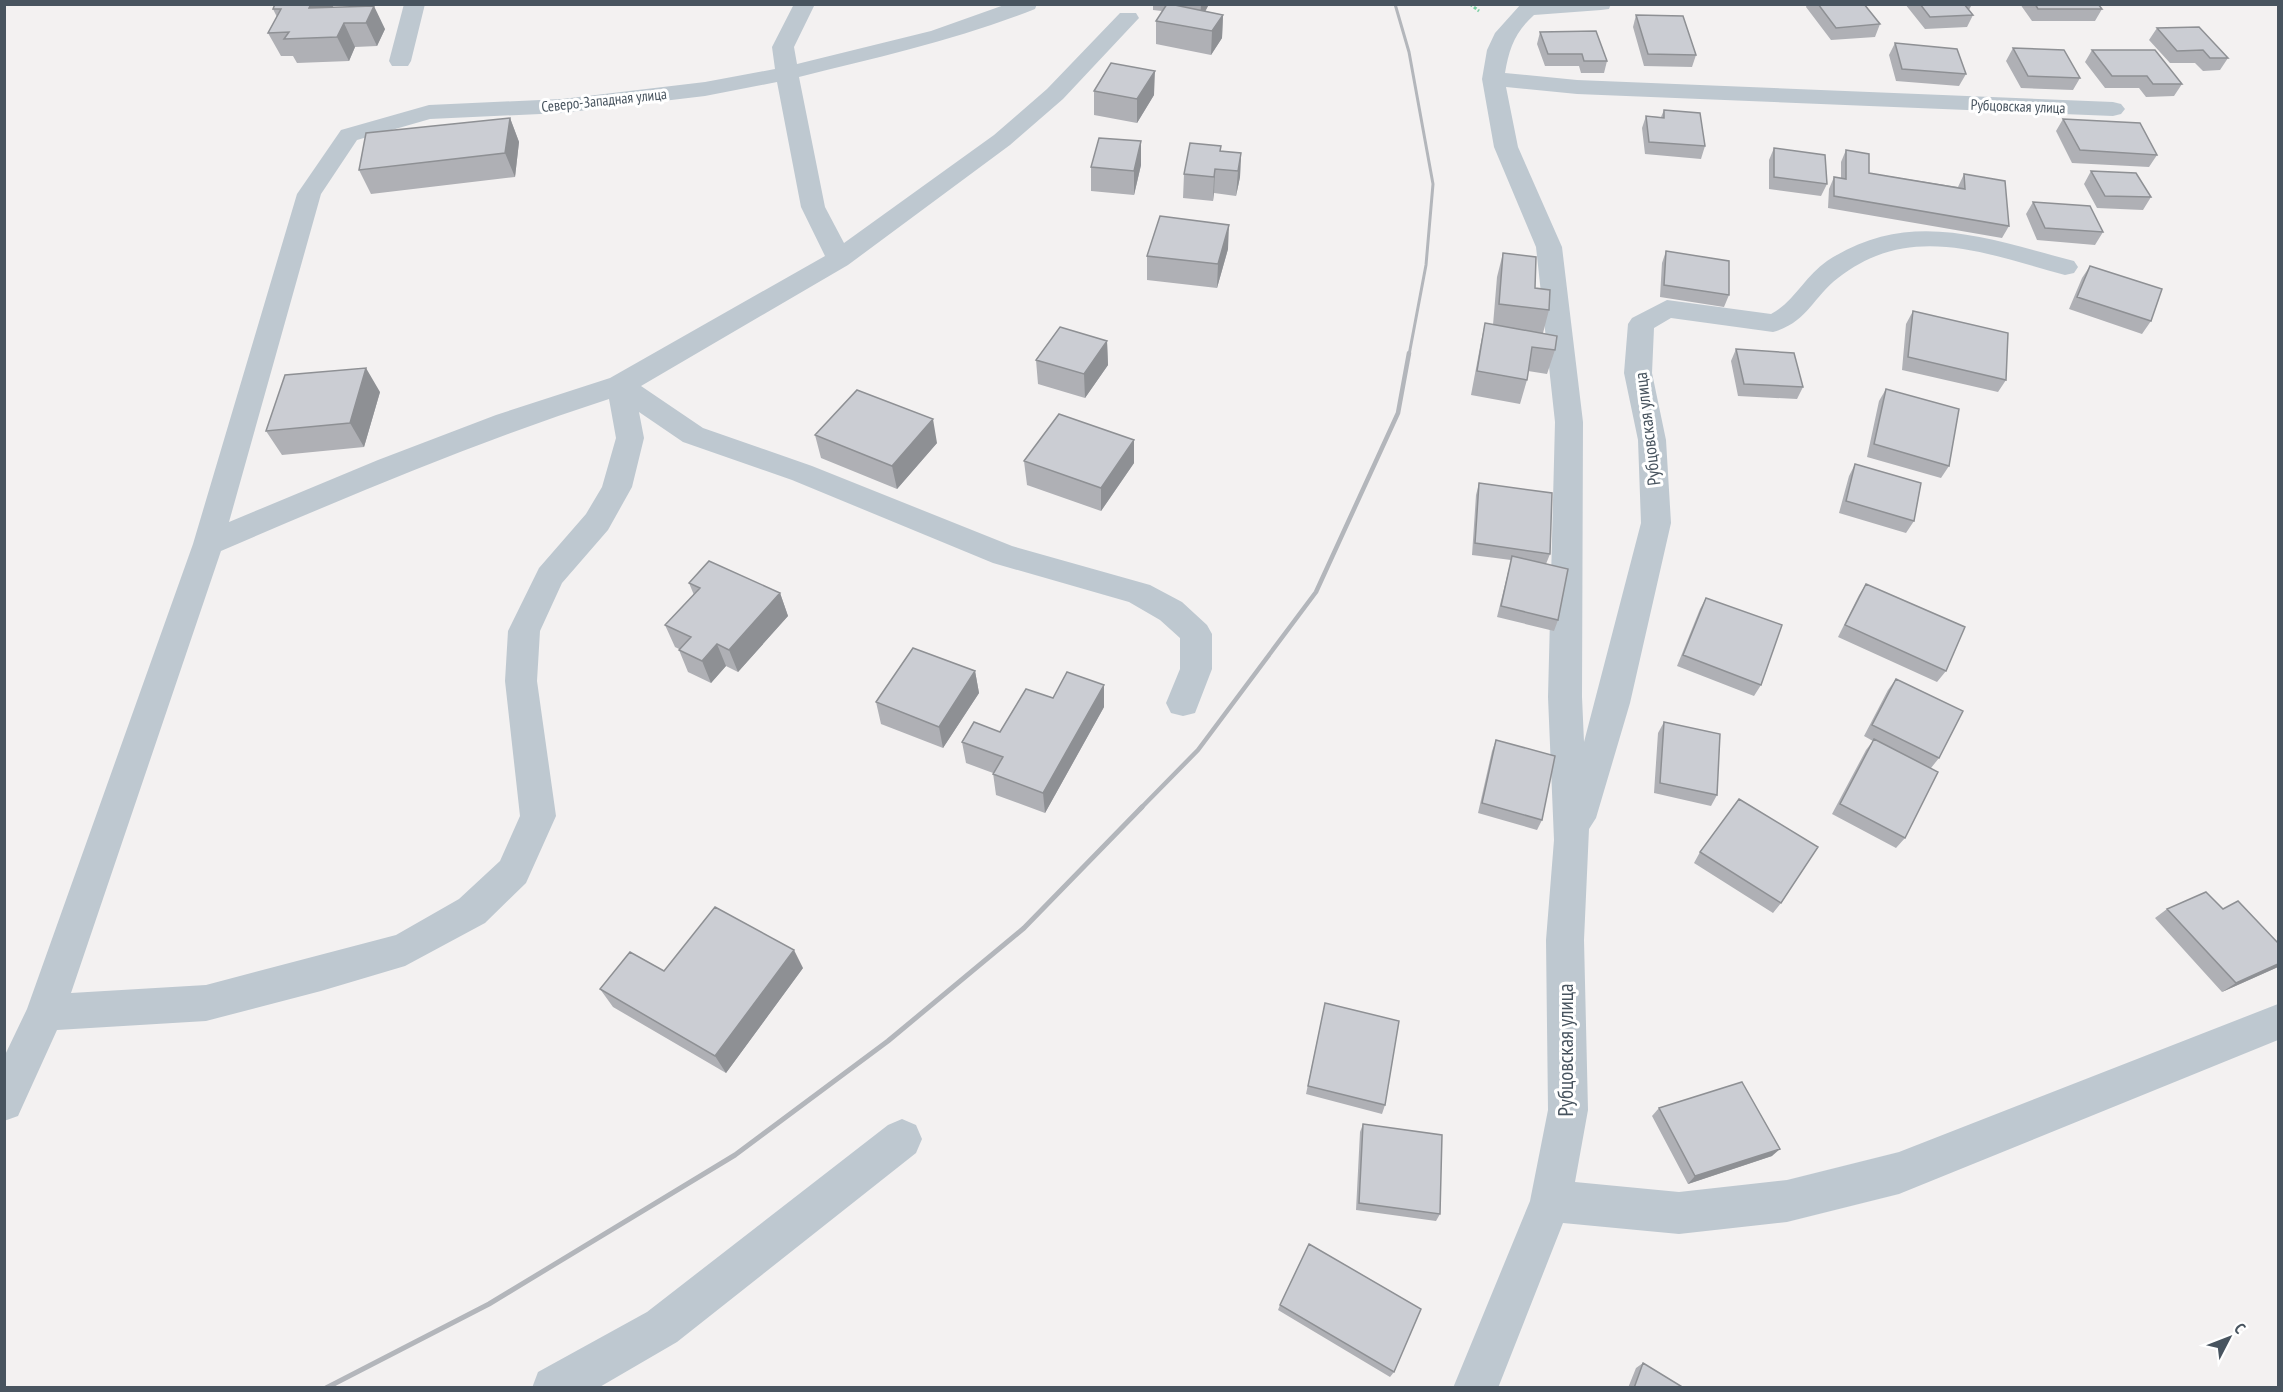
<svg xmlns="http://www.w3.org/2000/svg" width="2283" height="1392" font-family="'PT Sans Narrow',sans-serif">
  <rect width="100%" height="100%" fill="#f3f1f1"/>
  <g fill="none" stroke-linecap="round" stroke-linejoin="round">
    <path stroke="#77cfa2" stroke-width="3" stroke-dasharray="3 2" stroke-linecap="butt" d="M1470,4L1479,11"/>
    <path fill="#bec8d0" fill-rule="evenodd" d="M404,4H425L411,61L408,66H392L389,61Z
      M794,4H815L794,47L797,64L931,31L1007,4H1037L1035,9C958,40 879,57 799,77L825,207L844,243L994,135L1047,89L1120,13H1136L1139,18L1063,99L1010,145L848,265L641,386L703,428L812,466L1012,546L1150,585L1182,602L1207,625L1212,634V669L1195,713L1183,716L1171,713L1166,703L1180,669V638L1160,620L1129,602L993,563L792,480L683,442L639,412L644,438L632,487L608,530L562,583L540,631L537,681L556,816L526,883L485,923L405,966L321,991L206,1021L57,1030L18,1116L4,1121V1057L27,1009L193,544L297,194L341,130L429,105L562,99L705,82L775,69L772,47ZM777,82L801,207L825,256L610,378L496,415L378,460L229,522L321,194L357,140L430,119L562,113L705,96ZM609,399L616,438L602,487L586,514L539,568L508,631L505,681L520,816L500,861L459,899L396,935L206,985L71,993L221,551C349,496 476,442 609,399Z
      M1521,4H1611L1609,9L1601,10L1534,15C1515,32 1509,49 1505,73L1577,80L2113,102L2121,104L2125,109L2121,114L2113,116L1577,94L1506,87L1518,147L1562,247L1583,422L1582,697L1584,742L1641,523L1638,440L1624,373L1628,324L1632,318L1667,300L1771,314C1794,302 1805,276 1827,261C1910,207 1987,239 2074,261L2078,267L2074,273L2065,275C1986,254 1911,221 1838,278C1812,298 1808,322 1773,332L1671,318L1654,328L1652,373L1666,440L1671,523L1630,703L1596,818L1589,829L1584,940L1588,1110L1575,1182L1679,1192L1787,1180L1899,1152L2278,1004V1040L1899,1194L1787,1222L1679,1234L1563,1223L1498,1388H1453L1530,1201L1548,1110L1546,940L1554,840L1548,697L1555,422L1536,247L1494,147L1482,79L1487,50L1495,33Z
      M902,1119L916,1125L922,1139L916,1153L677,1342L598,1388H532L538,1372L647,1312L888,1125Z"/>
    <path stroke="#b3b6bb" stroke-width="3" d="M1395,4L1409,52L1433,184L1426,265L1409,355"/>
    <path stroke="#b3b6bb" stroke-width="4.5" d="M1140,809L1198,750L1316,592L1398,413L1409,353"/>
    <path stroke="#b3b6bb" stroke-width="5" d="M326,1388L489,1304L735,1155L888,1041L1024,928L1142,807"/>
  </g>
  <path fill="#afb0b5" d="M275,4H334L333,7L385,29L377,46L355,47L349,61L297,63L293,56H281L268,33L277,17L273,9Z
    M1153,4H1209L1205,11L1223,15L1222,38L1211,55L1156,44V21L1162,11L1153,10Z
    M1807,4H1864L1880,24L1875,37L1831,40L1806,7Z
    M1905,4H1972L1969,10L1973,15L1967,27L1925,29Z
    M2020,4H2098L2102,9L2095,21H2032Z
    M1636,15L1696,55L1692,67L1644,66L1633,27Z
    M2157,28L2228,58L2220,70L2203,71L2195,63H2170L2149,40Z
    M1540,32L1607,61L1604,73H1581L1579,66H1545L1537,44Z
    M1895,43L1966,74L1959,86L1896,81L1889,55Z
    M2013,48L2080,78L2073,90L2021,88L2006,61Z
    M2092,50L2182,84L2174,96L2146,97L2139,88H2105L2085,62Z
    M1094,91L1154,95L1137,123L1094,115Z
    M1664,110L1705,146L1701,159L1645,154L1642,128L1646,116L1661,117Z
    M510,118L519,142L515,177L371,194L359,170Z
    M2063,119L2157,155L2149,167L2072,163L2056,131Z
    M1221,146V151L1241,153L1240,177L1236,196L1214,193L1213,201L1183,198L1184,174Z
    M1774,148L1827,184L1821,196L1769,189V160Z
    M1846,150L1869,173L1958,187L1964,174L2009,226L2002,238L1828,208L1829,189L1834,177L1841,178V162Z
    M1141,165L1134,195L1091,191V167Z
    M2091,171L2151,197L2143,210L2097,208L2084,184Z
    M2033,202L2103,232L2095,245L2037,240L2026,214Z
    M1228,249L1217,288L1147,280V256Z
    M1666,251L1729,295L1724,307L1660,297L1662,263Z
    M1503,253L1535,288L1549,310L1543,333L1555,350L1547,374L1528,371L1527,380L1520,404L1471,395L1480,347L1485,323L1493,325L1497,277Z
    M2090,266L2151,321L2142,334L2069,309L2082,278Z
    M1913,311L2006,380L1998,392L1902,370L1906,324Z
    M1107,341L1108,365L1085,398L1038,384L1036,360Z
    M1736,349L1803,387L1797,399L1738,396L1731,361Z
    M1886,389L1949,466L1941,478L1867,457L1879,401Z
    M380,392L364,447L282,455L266,431Z
    M815,435L937,443L897,489L821,458Z
    M1134,440V463L1101,511L1027,485L1024,461Z
    M1855,464L1914,521L1906,533L1839,513L1849,476Z
    M1479,483L1550,554L1546,564L1558,620L1554,631L1497,617L1511,560L1472,555L1476,495Z
    M689,583L780,593L788,616L738,672L726,666L711,683L688,672L679,650V649L675,647L665,625L694,595Z
    M1866,584L1946,671L1937,682L1838,637L1859,595Z
    M1706,598L1761,685L1754,696L1677,666L1700,609Z
    M975,671L979,693L943,748L881,724L876,702Z
    M1896,679L1939,758L1931,768L1905,838L1896,848L1832,814L1866,750L1873,741L1864,736L1888,690Z
    M1053,698L1104,707L1045,813L996,795L993,773L966,763L962,742L1000,732Z
    M1664,722L1717,795L1711,806L1654,793L1658,733Z
    M1496,740L1542,820L1537,830L1478,813L1492,751Z
    M1700,852L1781,903L1773,913L1694,863Z
    M2167,909H2223L2278,967L2222,992L2155,918Z
    M803,968L726,1073L613,1007L600,989L664,971Z
    M1325,1003L1385,1105L1382,1114L1306,1094Z
    M1659,1108L1772,1156L1688,1184L1652,1116Z
    M1363,1124L1440,1214L1436,1221L1356,1210L1360,1132Z
    M1280,1305L1394,1372L1390,1377L1278,1310Z
    M1643,1363L1684,1388H1628L1636,1368Z"/>
  <path fill="#8e9094" d="M311,4H334L320,32L309,8Z
    M1201,4H1209L1200,22Z
    M374,6L385,29L377,46L366,23Z
    M1223,15L1222,38L1211,55L1212,31Z
    M344,23L355,47L349,61L337,37Z
    M1155,71L1154,95L1137,123V99Z
    M510,118L519,142L515,177L505,153Z
    M1141,141V165L1134,195V171Z
    M1241,153L1240,177L1236,196L1238,171Z
    M1215,169L1214,193L1213,201L1214,177Z
    M1229,225L1228,249L1217,288L1218,264Z
    M1107,341L1108,365L1085,398L1084,374Z
    M366,368L380,392L364,447L350,423Z
    M933,419L937,443L897,489L892,466Z
    M1134,440V463L1101,511V488Z
    M780,593L788,616L738,672L729,650Z
    M717,644L726,666L711,683L702,661Z
    M975,671L979,693L943,748L939,727Z
    M1104,685V707L1045,813L1043,793Z
    M794,950L803,968L726,1073L715,1056Z
    M2278,964V967L2222,992L2236,983Z
    M1780,1149L1772,1156L1688,1184L1695,1176Z"/>
  <path fill="#cbcdd3" stroke="#8e9094" stroke-width="1.5" d="M275,4H311L309,8L374,6L366,23H344L337,37L284,39L289,32L268,33L281,9H273Z
    M1167,4H1170L1223,15L1212,31L1156,21Z
    M1818,4H1864L1880,24L1836,28Z
    M1920,4H1964L1973,15L1930,17Z
    M2035,4H2098L2102,9H2038Z
    M1636,15L1683,16L1696,55L1648,54Z
    M2199,27L2228,58H2210L2203,50L2177,51L2157,28Z
    M1596,31L1607,61H1584L1582,54H1548L1540,32Z
    M1895,43L1957,49L1966,74L1902,69Z
    M2013,48L2064,50L2080,78L2028,76Z
    M2092,50H2155L2182,84H2153L2147,76H2112Z
    M1111,63L1155,71L1137,99L1094,91Z
    M1664,110L1700,113L1705,146L1649,142L1646,116L1664,118Z
    M510,118L505,153L359,170L366,133Z
    M2063,119L2140,123L2157,155L2080,150Z
    M1099,138L1141,141L1134,171L1091,167Z
    M1190,143L1221,146L1220,151L1241,153L1238,171L1215,169L1214,177L1184,174Z
    M1774,148L1825,155L1827,184L1774,177Z
    M1846,150L1869,154V173L1965,189L1964,174L2005,181L2009,226L1834,196V177L1846,179Z
    M2091,171L2136,173L2151,197L2105,196Z
    M2033,202L2090,206L2103,232L2045,228Z
    M1160,216L1229,225L1218,264L1147,256Z
    M1666,251L1729,261V295L1664,285Z
    M1503,253L1536,257L1535,288L1550,290L1549,310L1499,304Z
    M2090,266L2162,289L2151,321L2077,297Z
    M1913,311L2008,333L2006,380L1908,357Z
    M1485,323L1557,336L1555,350L1532,347L1527,380L1477,371Z
    M1060,327L1107,341L1084,374L1036,360Z
    M1736,349L1794,353L1803,387L1744,384Z
    M366,368L350,423L266,431L285,375Z
    M1886,389L1959,409L1949,466L1874,444Z
    M857,390L933,419L892,466L815,435Z
    M1059,414L1134,440L1101,488L1024,461Z
    M1855,464L1921,483L1914,521L1846,501Z
    M1479,483L1552,493L1550,554L1475,543Z
    M1512,556L1568,569L1558,620L1501,606Z
    M709,561L780,593L729,650L717,644L702,661L679,650L691,637L665,625L700,588L689,583Z
    M1866,584L1965,627L1946,671L1845,625Z
    M1706,598L1782,625L1761,685L1683,655Z
    M913,648L975,671L939,727L876,702Z
    M1067,672L1104,685L1043,793L993,774L1003,757L962,742L974,722L1000,732L1026,689L1053,698Z
    M1896,679L1963,711L1939,758L1872,725Z
    M1664,722L1720,734L1717,795L1660,783Z
    M1874,739L1938,772L1905,838L1840,804Z
    M1496,740L1555,756L1542,820L1482,803Z
    M1739,799L1818,847L1781,903L1700,852Z
    M2206,892L2223,909L2238,901L2278,943V964L2236,983L2167,909Z
    M715,907L794,950L715,1056L600,989L630,952L664,971Z
    M1325,1003L1399,1021L1385,1105L1308,1086Z
    M1742,1082L1780,1149L1695,1176L1659,1108Z
    M1363,1124L1442,1135L1440,1214L1359,1203Z
    M1309,1244L1421,1309L1394,1372L1280,1305Z
    M1643,1363L1684,1388H1634Z"/>
  <g text-anchor="middle" dominant-baseline="central" stroke-width="6" stroke-linejoin="round" paint-order="stroke">
    <g font-size="15" fill="#48545f" stroke="#fff">
      <text transform="translate(604 100) rotate(-6)">Северо-Западная улица</text>
      <text transform="translate(2018 106) rotate(2)">Рубцовская улица</text>
    </g>
    <g font-size="18" fill="#48545f" stroke="#fff">
      <text transform="translate(1647 429) rotate(-97)">Рубцовская улица</text>
    </g>
    <g font-size="21" fill="#48545f" stroke="#fff">
      <text transform="translate(1565 1050) rotate(-90)">Рубцовская улица</text>
    </g>
  </g>
  <rect width="2283" height="1392" fill="none" stroke="#48545f" stroke-width="12"/>
  <g transform="translate(2229 1338) rotate(48)" stroke="#ffffff" stroke-width="4.5" paint-order="stroke">
  <path d="M0-4.5L10 22L0 15L-10 22Z" fill="#48545f"/>
  <text y="-9" font-size="16" font-weight="bold" text-anchor="middle" fill="#48545f">С</text>
  </g>
</svg>
